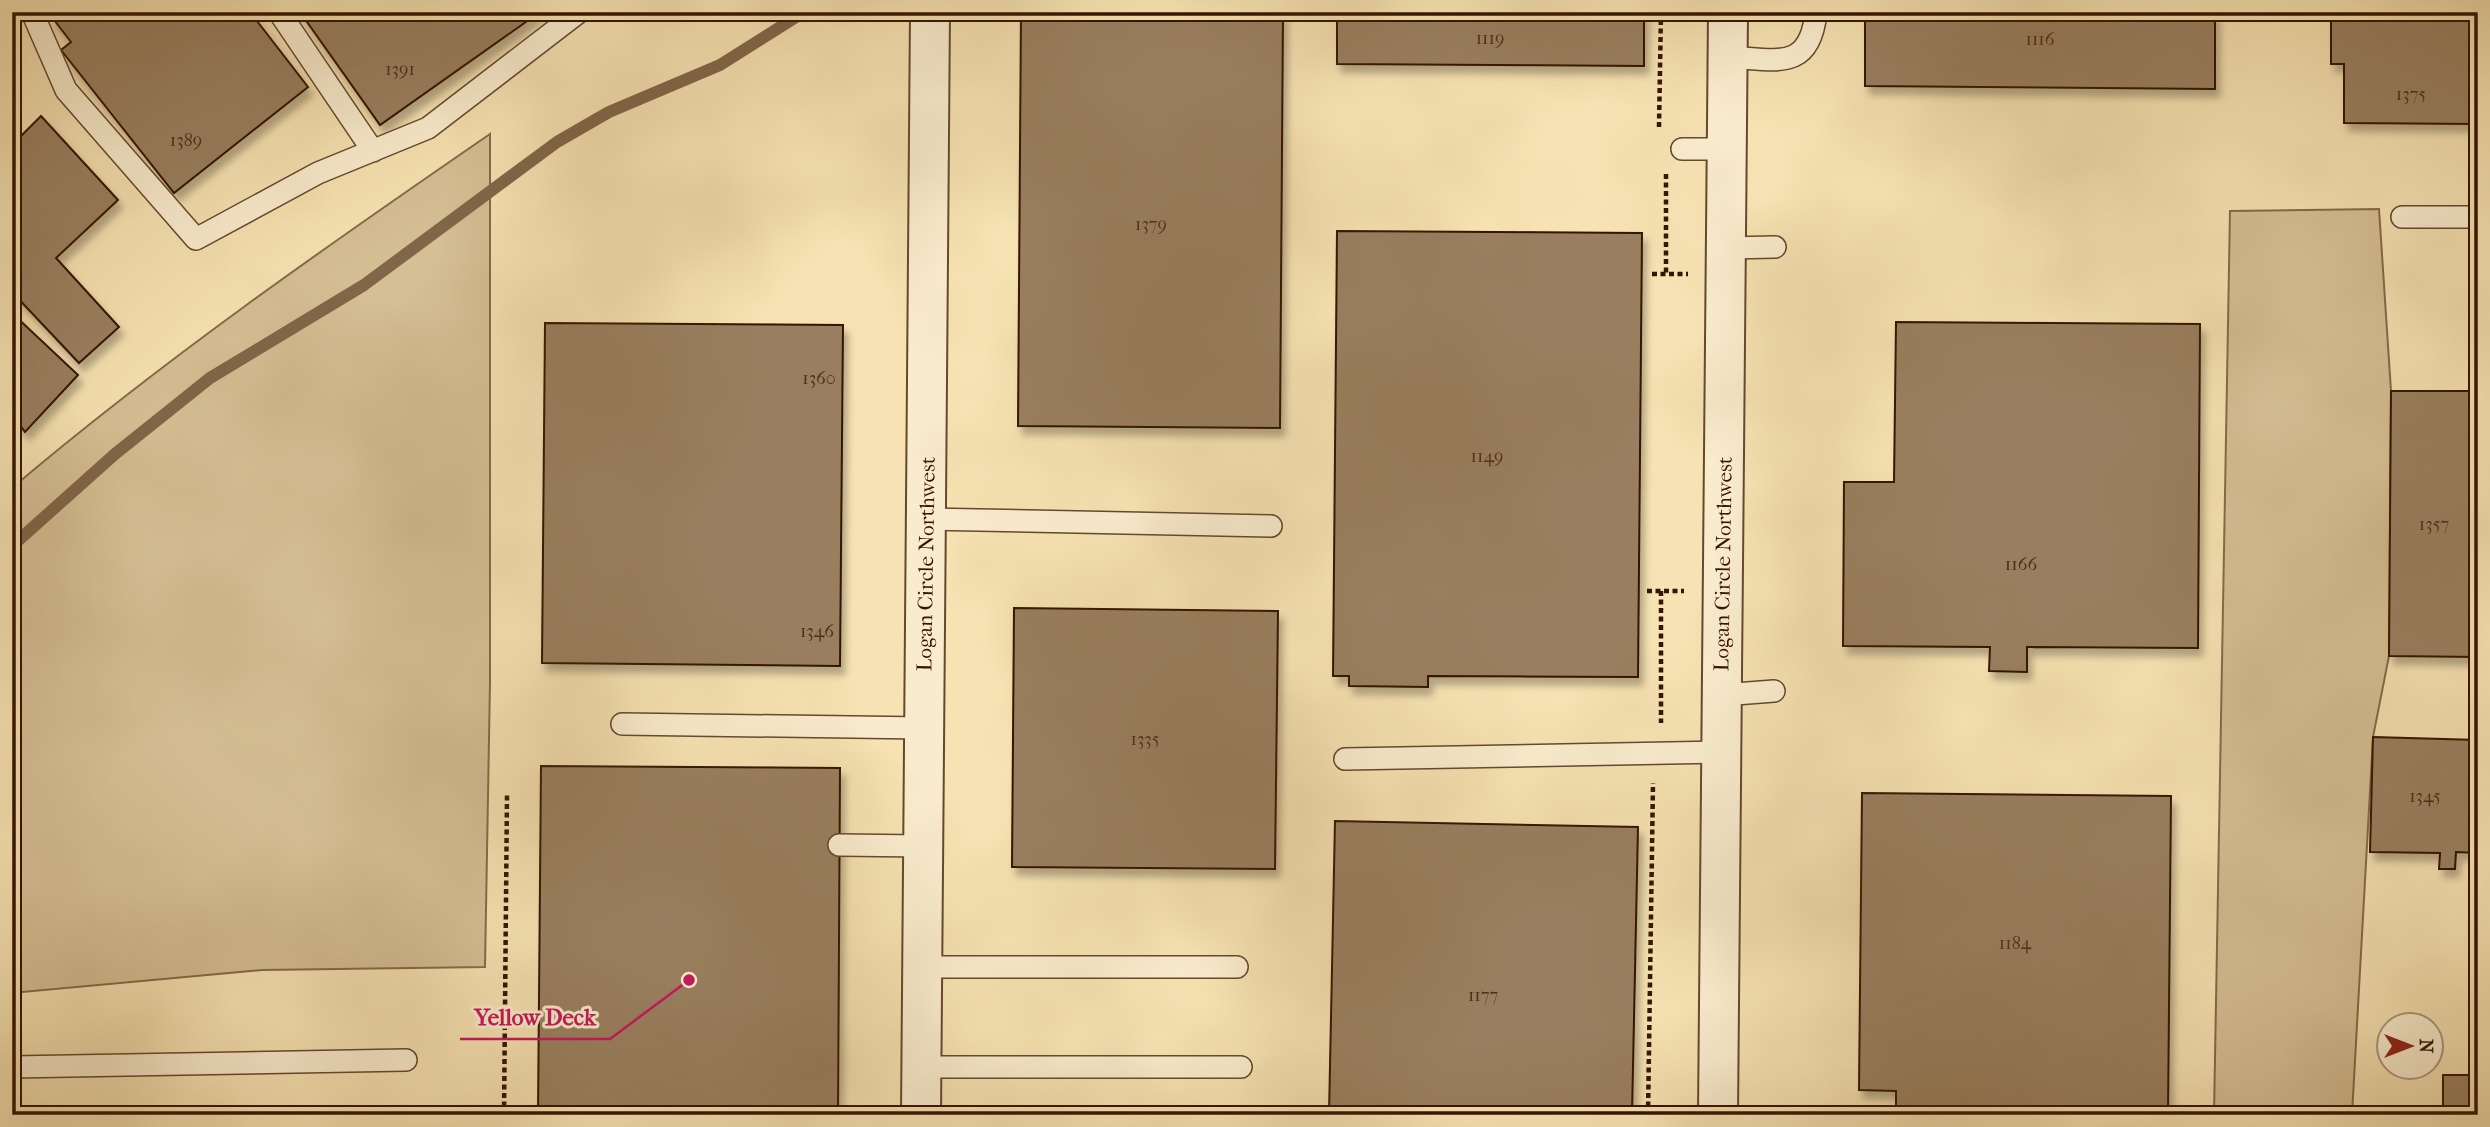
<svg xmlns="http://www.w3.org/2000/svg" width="2490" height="1127" font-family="'IM FELL French Canon',serif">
  <defs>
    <filter id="shadow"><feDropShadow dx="4.5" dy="8" stdDeviation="3.5" flood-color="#0004"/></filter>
  </defs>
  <rect width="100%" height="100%" fill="#f6e2b2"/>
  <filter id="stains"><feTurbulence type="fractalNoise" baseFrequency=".00286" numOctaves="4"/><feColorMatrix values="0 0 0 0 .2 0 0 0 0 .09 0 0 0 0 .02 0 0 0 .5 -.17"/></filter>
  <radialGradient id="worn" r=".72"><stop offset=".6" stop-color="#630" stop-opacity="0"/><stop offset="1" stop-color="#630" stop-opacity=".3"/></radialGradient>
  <path fill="#d5bf94" stroke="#856a4b" stroke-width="2" d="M490,134V682L485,967L262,970L12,993V488C163,360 327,246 490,134Z
    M2379,209L2391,391L2389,656L2373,737L2352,1115H2214L2230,211Z"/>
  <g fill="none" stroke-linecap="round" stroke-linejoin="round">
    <path stroke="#816648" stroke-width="12" d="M12,546L115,454L210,378L364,285L557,142L609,112L720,65L804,12"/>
  </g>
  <path fill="#997f5e" stroke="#351402" stroke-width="2" filter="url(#shadow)" d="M56,12H250L308,87L174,193L61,50L71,42L51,16Z
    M300,12H540L380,125Z
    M1021,12H1283L1280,428L1018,426Z
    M1337,12H1644V66L1337,64Z
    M1865,12H2215V89L1865,86Z
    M2331,12H2478V124L2344,123V64H2331Z
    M41,116L118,200L56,258L119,327L79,363L12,292V145Z
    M1337,231L1642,233L1638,677L1428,676V687L1349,686V676H1333Z
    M12,313L78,375L25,432L17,421L12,427Z
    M1896,322L2200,324L2198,648L2027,647V672L1989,671L1990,647L1843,646L1844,482H1894Z
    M545,323L843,325L840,666L542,663Z
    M2391,391H2478V657L2389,656Z
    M1014,608L1278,611L1275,869L1012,867Z
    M2373,737L2478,740V853L2456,852L2455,869H2439L2440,853L2370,852Z
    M541,766L840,768L838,1115H538Z
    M1862,793L2171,796L2168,1115H1896V1091L1859,1090Z
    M1335,821L1638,827L1632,1115H1329Z
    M2443,1075H2478V1115H2443Z"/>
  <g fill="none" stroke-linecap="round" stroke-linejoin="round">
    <defs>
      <path id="service" d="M32,12L66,90L196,239L318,173L428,128L579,12
        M279,12L373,151
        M1728,57C1775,59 1810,73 1816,12
        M1682,149H1727
        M2402,217H2478
        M1726,248L1775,247
        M926,519L1271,526
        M1722,695L1774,691
        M622,724L924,728
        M1345,759L1722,752
        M839,845L924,846
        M922,967H1237
        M12,1067L406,1060
        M922,1067H1241"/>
      <path id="minor" d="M921,1115L930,12
        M1718,1115L1728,12"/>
    </defs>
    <use href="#service" stroke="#65482e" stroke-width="24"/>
    <use href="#minor" stroke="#65482e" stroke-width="42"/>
    <path stroke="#351402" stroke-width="4.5" stroke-dasharray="5 3.5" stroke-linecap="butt" d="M1659,127L1661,12
      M1666,174V274
      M1652,274H1688
      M1647,591H1684
      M1661,591V723
      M504,1115L507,794
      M1648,1115L1653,783"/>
    <use href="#service" stroke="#f9eccd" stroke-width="21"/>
    <use href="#minor" stroke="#f9eccd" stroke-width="38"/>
  </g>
  <g text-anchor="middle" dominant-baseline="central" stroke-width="6" stroke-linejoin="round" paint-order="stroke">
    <g font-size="18" fill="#4e2f19">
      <text x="1490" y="38">1119</text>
      <text x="2040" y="39">1116</text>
      <text x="400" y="69">1391</text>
      <text x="2411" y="94">1375</text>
      <text x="186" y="140">1389</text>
      <text x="1151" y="224">1379</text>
      <text x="819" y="378">1360</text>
      <text x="1487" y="456">1149</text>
      <text x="2434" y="524">1357</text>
      <text x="2021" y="564">1166</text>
      <text x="817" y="631">1346</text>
      <text x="1145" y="739">1335</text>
      <text x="2425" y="796">1345</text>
      <text x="2015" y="943">1184</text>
      <text x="1483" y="995">1177</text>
    </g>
    <g font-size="21" fill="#351402" stroke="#f9eccd">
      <text transform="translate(926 564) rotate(-89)">Logan Circle Northwest</text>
      <text transform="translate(1723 564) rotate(-89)">Logan Circle Northwest</text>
    </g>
  </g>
  <path fill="none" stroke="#c2185b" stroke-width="2.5" d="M689 980L610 1039H460"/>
  <circle fill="#c2185b" stroke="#f9eccd" stroke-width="2.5" cx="689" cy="980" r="7"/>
  <g font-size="23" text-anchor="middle" font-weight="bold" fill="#c2185b" stroke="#f9eccd" stroke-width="6" stroke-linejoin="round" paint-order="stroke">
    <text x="535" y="1025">Yellow Deck</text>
  </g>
  <rect width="2490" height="1127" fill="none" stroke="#f6e2b2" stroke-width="42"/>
  <rect x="14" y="14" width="2462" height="1099" fill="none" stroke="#351402" stroke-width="3.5"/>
  <rect x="21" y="21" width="2448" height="1085" fill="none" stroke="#351402" stroke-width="2"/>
  <g transform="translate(2410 1046) rotate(90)"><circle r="33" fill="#f9eccd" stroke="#ab967c" stroke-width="2"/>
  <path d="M0-5L12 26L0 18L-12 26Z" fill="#8f2418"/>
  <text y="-10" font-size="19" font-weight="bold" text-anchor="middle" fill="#351402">N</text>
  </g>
  <rect width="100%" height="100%" filter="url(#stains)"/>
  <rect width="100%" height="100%" fill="url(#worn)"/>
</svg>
